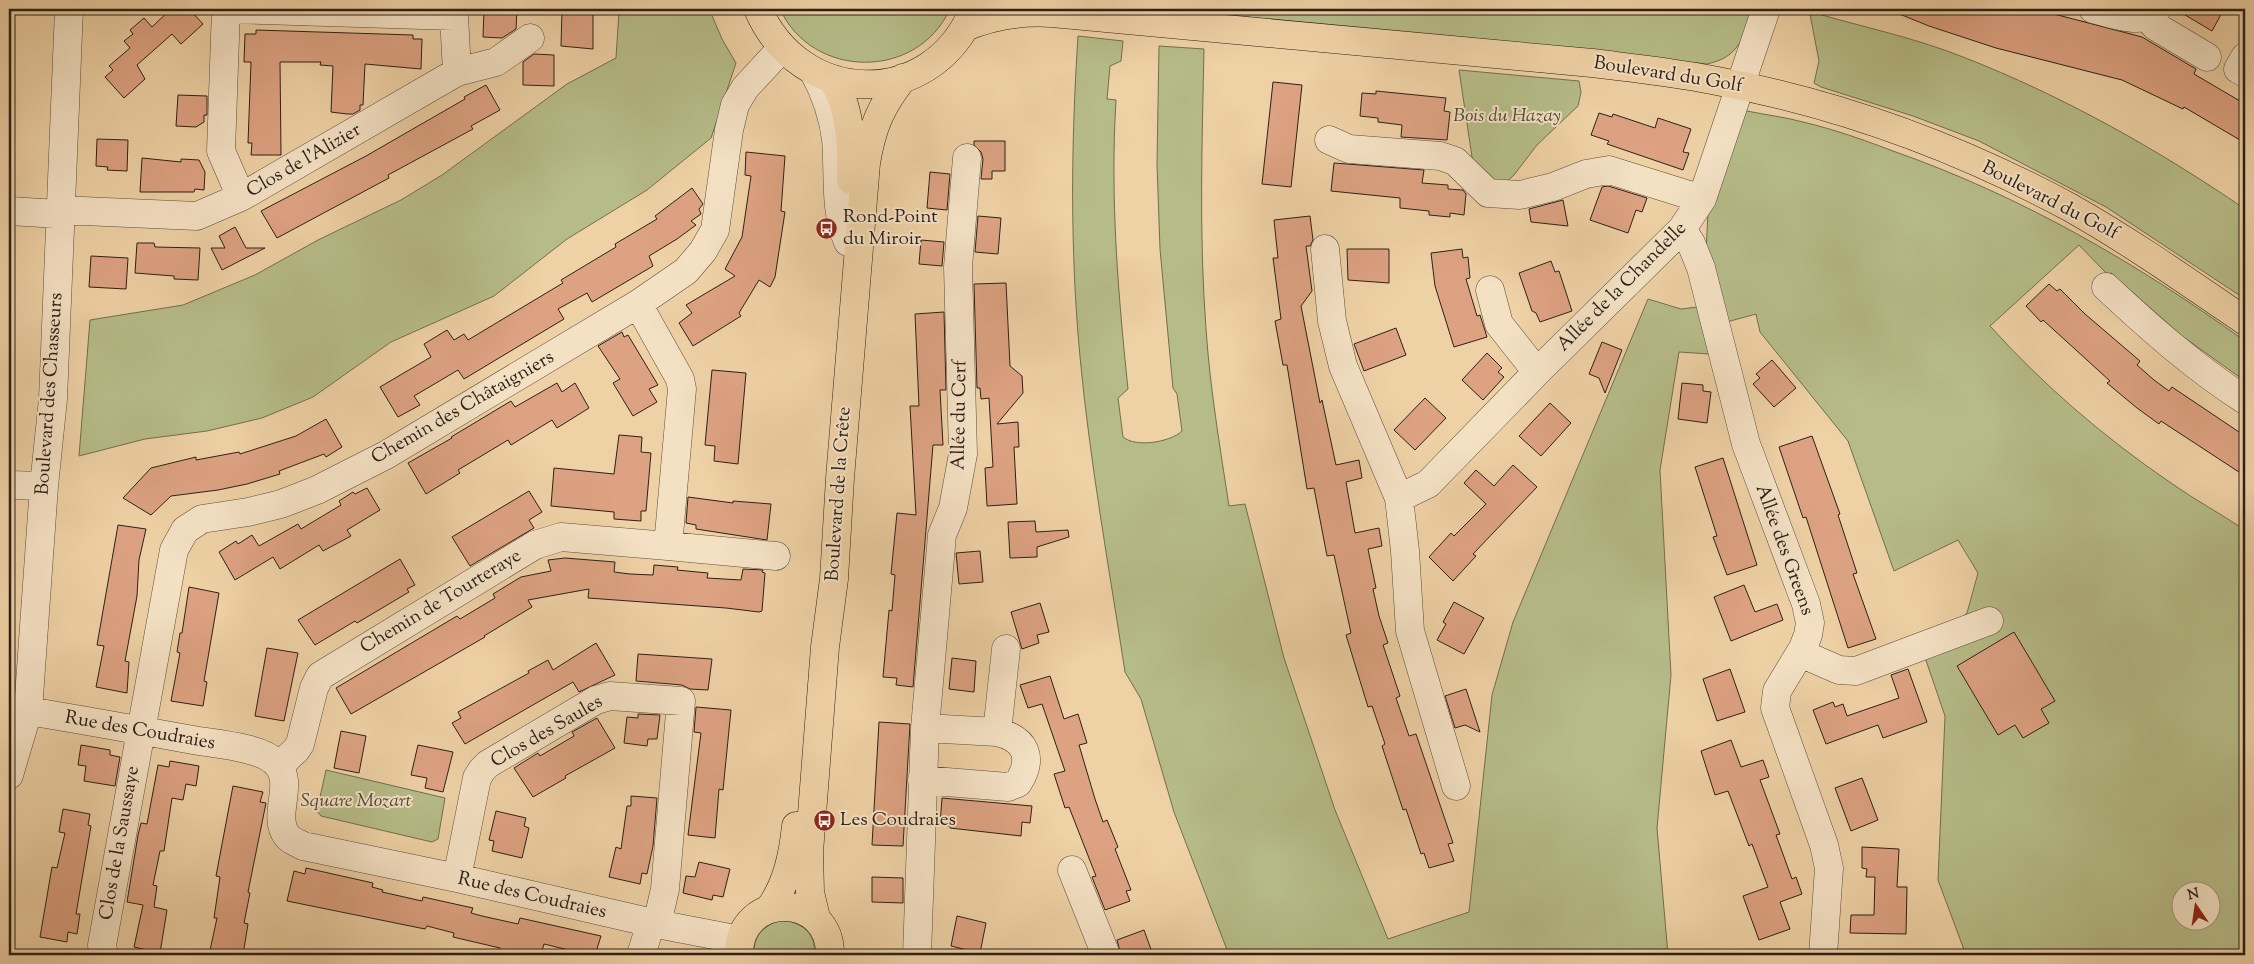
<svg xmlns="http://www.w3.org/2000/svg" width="2254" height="964" font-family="'Sorts Mill Goudy',serif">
  <rect width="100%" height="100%" fill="#eed1a5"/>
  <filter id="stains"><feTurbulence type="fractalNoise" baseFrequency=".004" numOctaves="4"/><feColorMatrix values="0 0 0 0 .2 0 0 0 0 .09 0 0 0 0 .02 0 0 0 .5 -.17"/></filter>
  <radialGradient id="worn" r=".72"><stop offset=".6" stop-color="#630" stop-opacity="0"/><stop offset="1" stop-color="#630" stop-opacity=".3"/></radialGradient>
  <path fill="#b6bc88" stroke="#716e50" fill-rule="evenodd" d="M780,9H950C917,81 812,79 780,9Z
    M1209,9H1754C1743,37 1740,57 1707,64L1209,13Z
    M1809,9H1818L1822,15C1868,28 1918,39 1963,57C2063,96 2157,149 2245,209V299L2106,207L1979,141L1913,116L1821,87L1814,83L1819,61Z
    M619,11H710L722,39L736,63L711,138L647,190L567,239L494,296L391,342L313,397L262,418L207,431L145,439L79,456L90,320L183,305L255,275L318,240L401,200L442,175L567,84L616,58Z
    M1078,36L1123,41L1121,61L1110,66L1107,99L1116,100C1110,197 1118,293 1128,389L1118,398L1123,437C1136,448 1171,442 1182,431L1177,394L1173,388L1160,249L1157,164L1159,46L1204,49C1202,142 1199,236 1206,329C1210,388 1220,447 1229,506L1245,504L1284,658L1335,810L1388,939L1469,912L1492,695L1513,622L1648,299L1681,309L1697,307L1709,354L1679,352L1660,470L1671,675L1657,828L1668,955H1229L1174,812L1141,699L1125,672C1109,567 1090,463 1080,357C1070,250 1071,144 1078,36Z
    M1459,70L1579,81L1581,92L1578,106L1537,145L1514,175L1504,184L1480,178L1472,157Z
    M1747,111C1766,115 1785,117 1803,122C1833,129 1864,140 1893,151C2021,196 2135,262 2245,341V381L2182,336L2111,273L2108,275L2079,245L1990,326C2044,386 2105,438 2171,483C2195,500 2221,514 2245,530V955H1966L1938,880L1945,716L1918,637L1955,624L1967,613L1978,573L1958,540L1894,571L1848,441L1760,332L1756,314L1723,323L1706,253L1708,212L1742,115ZM2182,892H2212V922H2182Z
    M326,770L445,798L438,839L432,842L321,816L317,811Z
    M781,920C801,922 817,933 814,955H754C753,936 763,926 781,920Z"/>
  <path fill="#dda282" stroke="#2c2019" d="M171,9H189L203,24L181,44L172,34L137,65L145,79L124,98L105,77L113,70L109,66L130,48L124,41L133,34L130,30L144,18L152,27Z
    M484,9H517L516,29L502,38L483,37Z
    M1887,9H2035L2142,37L2196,69L2194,74L2245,104V143L2184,107L2183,109L2122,80L1996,48L1929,26Z
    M2175,9H2224L2212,31Z
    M562,11H593V49L561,46Z
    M256,30L413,35V39H422L421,69L365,64L363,105H360V110L353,114H347L331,112L333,66L320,65L321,62H280L281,155H251L252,143H248L251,62H244L245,34H256Z
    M534,54L554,55V86L523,85V62Z
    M1273,82L1302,85L1291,187L1262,184Z
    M486,85L500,110L471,126L473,129L388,175L389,178L277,238L261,211L366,156L465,99L464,97Z
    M1376,91L1446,98L1444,111L1450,112L1447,140L1401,137L1402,125L1378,122V118L1360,116L1362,93L1376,94Z
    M178,95L207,96V115H204V122L196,127L176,126Z
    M1599,113L1612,117L1613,114L1655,128L1658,118L1691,129L1683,152L1689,153L1683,170L1607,144L1609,141L1591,135Z
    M97,139L128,140L127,171L107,170L108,167L96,166Z
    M974,141H1005V171H992V179H981L983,159L981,152L974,145Z
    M746,152L785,156L781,211L785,212L775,277L770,287L759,280L739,313L741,316L693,346L679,323L692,313L686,305L735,276L725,269L742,237L751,176L745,175Z
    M142,158L181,162V159L199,160L205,172L204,190L195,189L194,192H140Z
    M1334,163L1424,170L1422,183L1448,185V189L1463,190L1466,194L1464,215L1450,213V217L1429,215V211L1400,208V198L1331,191Z
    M930,172L950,174L947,210L927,208Z
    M1608,186L1647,198L1642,212L1636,210L1628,233L1590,220L1602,187Z
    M692,188L703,204L699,209L701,214L691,221L696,225L677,239L649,256L653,266L592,302L587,293L558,309L564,319L464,379L458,370L431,386L414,396L420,405L398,417L380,387L431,357L424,344L447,330L454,340L464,334L468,340L563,283L561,280L616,247L615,244L657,219L655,216Z
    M1563,200L1568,226L1531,222L1529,209Z
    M978,216L1001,218L998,254L975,252Z
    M1310,216L1313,240L1310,246H1306L1312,291L1301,306L1320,403L1322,400L1336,465L1359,460L1362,478L1346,482L1355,533L1379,528L1382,546L1368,549L1376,588L1373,589L1379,616L1388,643L1383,645L1400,696L1396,698L1409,736L1416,734L1453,843L1448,844L1454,861L1429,868L1424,853L1421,854L1406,809L1403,810L1382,746L1385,744L1372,706L1368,707L1346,635L1351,633L1334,555L1327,556L1314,488L1307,489L1287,365H1283L1275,321L1281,319L1273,258H1278L1274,220Z
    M235,227L246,248H265L222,270L211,248H225L219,236Z
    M921,240L944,242L942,266L919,264Z
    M137,243H154L155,247L200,248L198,280L174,279V276L135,273Z
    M1347,249H1389V283L1348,280Z
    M1462,249L1463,258L1468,257L1470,278L1466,279L1477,316L1480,315L1487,337L1454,347L1435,286L1431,253Z
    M91,256L128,258L126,289L89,287Z
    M1551,261L1555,272L1559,271L1572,311L1540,322L1536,313L1532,311L1519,273Z
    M1006,283L1010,366L1022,376L1023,393L997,424L1018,422L1019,447H1014L1017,504L987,506L985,468L993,467L989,398L981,399L980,388H977L974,284Z
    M2049,284L2057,291L2060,289L2085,314L2140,361L2137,365L2154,380L2169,391L2172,387L2245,436V476L2161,421L2159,424L2137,408L2107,383L2110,381L2043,320L2041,322L2026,306Z
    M944,312L946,390H940L943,445H933L913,687L896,685L897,678L883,677L889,610L892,611L895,575L891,574L897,513L916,515L910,406H919L915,314Z
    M1396,328L1406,355L1364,371L1354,344Z
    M622,332L624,337L628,335L658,385L649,389L657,402L633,416L613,383L620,379L598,346Z
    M1602,342L1622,350L1605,393L1599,378L1589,374Z
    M1487,353L1502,368L1498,372L1504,377L1483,400L1462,380Z
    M1772,360L1796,388L1774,407L1753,384L1760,378L1756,374Z
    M712,370L746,373L738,464L714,461L715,446L705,445Z
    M557,383L562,392L575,383L589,408L557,428L552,420L511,445L508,440L458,470L460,473L426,494L408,463L452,438L451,437L511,401L515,407Z
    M1682,383L1703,385V391L1711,392L1707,423L1678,419Z
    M1425,398L1446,418L1415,450L1394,430Z
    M1550,403L1571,423L1541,456L1519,436Z
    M326,419L342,447L326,457L324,454L279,471L280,474L247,484L218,490L171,496L151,515L123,498L151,468L196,457V460L239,452L240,454L296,436Z
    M619,435L642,437L641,452L651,453L646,511H641V521L614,519V512L551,506L554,468L614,474Z
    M1812,436L1840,514L1838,515L1857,573L1853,574L1876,639L1848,648L1806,517L1803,518L1779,447Z
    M1723,458L1757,565L1727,575L1713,537L1717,536L1695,467Z
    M1513,465L1537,487L1473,554L1476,556L1453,581L1429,557L1451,533L1454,536L1486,504L1464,483L1476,470L1494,486Z
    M367,488L380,510L347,530L351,536L323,551L319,545L280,569L273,557L235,580L219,552L236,541L238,544L252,535L259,546L298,524L301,529L341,505L339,501L353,492L355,494Z
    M529,491L542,512L529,520L534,528L470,566L452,537Z
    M688,497L733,503V501L771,504L767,540L696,529V525L686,523Z
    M1035,521L1036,532L1068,530L1069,537L1037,547V557L1010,558L1008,522Z
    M118,525L146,529L139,560L137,596L125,661L129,662L127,693L96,687L104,646L97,645Z
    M980,551L983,582L959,584L956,553Z
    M565,558L615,562L614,572L630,574L653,575L654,565L678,567L677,570L708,573L707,578L741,580L743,569L763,570L762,572L765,573L762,611L759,612L726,608L588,598L589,589L528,600L532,607L484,636L485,637L351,714L336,688L457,616L460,619L495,598L493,594L521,577L551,571L548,560Z
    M400,559L415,585L407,589L409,592L357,623L355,621L315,645L298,620Z
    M1744,585L1755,612L1777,604L1783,620L1731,641L1714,597Z
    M189,587L219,593L204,681L207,682L203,706L171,701L180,653L177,652L180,633H182Z
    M1454,602L1484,618L1464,654L1437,640L1446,624L1443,622Z
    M1040,603L1049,632L1037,635L1039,643L1022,649L1011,612Z
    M2014,632L2055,701L2041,709L2049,723L2023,738L2015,725L1998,735L1957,666Z
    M596,643L615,675L579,692L573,682L465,744L452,723L461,718L458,712L529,673L528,671L548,660L553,670Z
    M267,648L298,653L284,721L255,716Z
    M638,654L712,659L708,690L690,689L682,685L636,681Z
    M952,658L976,661L974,692L949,689Z
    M1730,669L1745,712L1717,721L1703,679Z
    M1908,669L1927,722L1883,738L1878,725L1826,744L1813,710L1833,702L1835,707L1843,704L1847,716L1899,698L1891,675Z
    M1050,676L1064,719L1078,714L1087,743L1079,745L1095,799L1103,822L1107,820L1118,847L1115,849L1131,890L1126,891L1130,901L1105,910L1092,877L1096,876L1069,807L1065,808L1054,774L1065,771L1042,704L1028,708L1020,685Z
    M1466,689L1480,732L1465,725L1455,728L1445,696Z
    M696,707L731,710L723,790L719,789L715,838L688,835L701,733L694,732Z
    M638,714L660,715L657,739H648L647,746L624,743L627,717L638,718Z
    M597,718L615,748L565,776L566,778L533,797L514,768L538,753L540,756L574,736L572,732Z
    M879,722L910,724L903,846L872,845Z
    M341,731L366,736L359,773L334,768Z
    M1731,740L1741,767L1763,760L1769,777L1760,780L1780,834L1776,835L1792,879L1796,877L1802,894L1780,902L1790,929L1759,940L1743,896L1768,887L1752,844L1749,846L1728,791L1715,795L1701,751Z
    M81,745L110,750V755L120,757L115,786L84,781L86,766L78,765Z
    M418,745L453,752L443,792L425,788L427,778L411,775Z
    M170,761L199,766L196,786L186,784L183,800L172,798L164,851H160L153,885L157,886L154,907L167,910L160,953L134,947L143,905L127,902L138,835L141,823L147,824L158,765L169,767Z
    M1862,778L1878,820L1851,831L1835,788Z
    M233,786L263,792L260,802L266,803L248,892L250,893L244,923L248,924L243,955H209L217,918H214L220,877L216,876Z
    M631,796L657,798L653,846L647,874L642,873L640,884L609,877L616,847L621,849L627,806H631Z
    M942,798L1032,806L1030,823L1022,822L1021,836L950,828V826L940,825Z
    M63,809L90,814L88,825L91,826L76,914H80L77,934L68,932L67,942L40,937L52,867L57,868L65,833L59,832Z
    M496,811L526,818L524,826L529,828L522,858L492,851L494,841L489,840Z
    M1862,847L1899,849L1897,887H1907L1906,934L1850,933L1851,915H1874L1875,877H1866L1867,869L1862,868Z
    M699,862L730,869L723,897L713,895L712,900L683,893L686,876L695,877Z
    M306,868L373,883L372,887L383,890L382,892L422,901L423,897L473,908L471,913L482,916L518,924L520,918L601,936L595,955H576L577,952L544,944L541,955H520L499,950L500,948L453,937L454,933L427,926L425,929L287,901L294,871L305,874Z
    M872,877L903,878V903L872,902Z
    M957,916L986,923L980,953L951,946Z
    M1144,930L1153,955H1121L1117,940Z"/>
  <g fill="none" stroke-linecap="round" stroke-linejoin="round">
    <defs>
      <path id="minor" d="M226,9L221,151L241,197
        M231,9L454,16L457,72
        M2093,9C2111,13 2143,27 2157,9
        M2147,17L2155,26L2207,57
        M2245,57L2238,69L2245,73
        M814,72C825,93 833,115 836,139C839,173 834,211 848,242
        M1329,140L1349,149L1440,156L1455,161L1488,193L1520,195L1553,187L1586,174L1609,170L1702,199
        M60,210L197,216L241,197L457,72L496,62L530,38
        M9,211L59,214
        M1682,229L1691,243L1701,268L1746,444L1806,604L1810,623L1808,635L1803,648L1777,691L1775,708L1824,845L1829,868L1823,955
        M1325,249L1332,321L1343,366L1399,498
        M2106,287C2150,328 2195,368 2245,400
        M1490,290L1499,324L1537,372
        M9,485L44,486
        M668,546L776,556
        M1800,653L1839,670L1856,671L1989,621
        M28,711C83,720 138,730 193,740C215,744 261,747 276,763C296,783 271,815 287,836C291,841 298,843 303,846L457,878L657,924L740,940
        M997,732L1006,649
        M279,766L296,750L300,744L314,688L320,676L535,545L561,537L668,546L682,389L680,379L638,304
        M9,775L28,711L44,486L53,399L69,9
        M922,780L1008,787L1018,783C1034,758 1026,739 997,732L925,728
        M1456,786L1410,631L1405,551L1399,498L1428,484L1537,372L1682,229L1702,199L1766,9
        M1072,870L1106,955
        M457,878L477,778L482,770L488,764L596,700L610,696L681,701L665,889L657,924
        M104,955L102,945L174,550L185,530L202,519L248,512L281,504L317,490L386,455L638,304L686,271L703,251L715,230L729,130L735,105L745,88L782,48
        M641,955L651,923
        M917,955L925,728L942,535L953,508L963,454L958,267L967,158"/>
      <path id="major" d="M758,9C800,107 931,111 973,11
        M965,27C994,15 1022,11 1052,13L1592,63C1632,68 1673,72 1712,80C1837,103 1960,148 2071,208C2131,242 2188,282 2245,321
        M832,79C851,107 852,147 851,180
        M769,909C787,885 793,855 796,826
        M816,918L810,892L809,852L825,647L834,579L840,478L866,163C872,127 881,106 903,78
        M739,955C738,891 831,891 830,955"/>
    </defs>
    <use href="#minor" stroke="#5c4c3c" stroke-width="29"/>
    <use href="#major" stroke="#2c2019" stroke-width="29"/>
    <use href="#minor" stroke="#f4e1c4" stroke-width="28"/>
    <use href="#major" stroke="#eed1a5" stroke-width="28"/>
  </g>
  <defs>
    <symbol id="bus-disc" viewBox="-11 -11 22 22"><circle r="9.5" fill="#8f2418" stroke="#f4e1c4"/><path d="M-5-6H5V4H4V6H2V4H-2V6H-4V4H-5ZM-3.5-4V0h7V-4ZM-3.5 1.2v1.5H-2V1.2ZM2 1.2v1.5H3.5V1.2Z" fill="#fff"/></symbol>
  </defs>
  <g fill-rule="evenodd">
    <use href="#bus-disc" x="814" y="216" width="25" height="25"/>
    <use href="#bus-disc" x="812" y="808" width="25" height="25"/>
  </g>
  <g text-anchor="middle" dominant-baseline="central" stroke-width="4" stroke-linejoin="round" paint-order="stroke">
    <g font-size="19" fill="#2c2019" stroke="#f4e1c4">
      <text transform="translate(1668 75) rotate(9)">Boulevard du Golf</text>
      <text transform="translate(304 161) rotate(-30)">Clos de l'Alizier</text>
      <text transform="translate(2050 201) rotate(27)">Boulevard du Golf</text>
      <text transform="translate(1622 287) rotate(-45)">Allée de la Chandelle</text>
      <text transform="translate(50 394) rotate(-86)">Boulevard des Chasseurs</text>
      <text transform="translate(463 408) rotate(-30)">Chemin des Châtaigniers</text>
      <text transform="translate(960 415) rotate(-89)">Allée du Cerf</text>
      <text transform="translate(839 494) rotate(-86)">Boulevard de la Crête</text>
      <text transform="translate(1784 550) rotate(70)">Allée des Greens</text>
      <text transform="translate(441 602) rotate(-31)">Chemin de Tourteraye</text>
      <text transform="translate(140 731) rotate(10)">Rue des Coudraies</text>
      <text transform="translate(547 732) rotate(-30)">Clos des Saules</text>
      <text transform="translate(120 843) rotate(-80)">Clos de la Saussaye</text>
      <text transform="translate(532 896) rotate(13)">Rue des Coudraies</text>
    </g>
    <g font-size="19" font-style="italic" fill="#4e4735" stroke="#f4e1c4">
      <text x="1507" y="116">Bois du Hazay</text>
      <text x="356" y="801">Square Mozart</text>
    </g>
    <g font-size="19" fill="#2c2019" stroke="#f4e1c4" text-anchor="start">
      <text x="843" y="217">Rond-Point<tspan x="843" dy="22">du Miroir</tspan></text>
      <text x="840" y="820">Les Coudraies</text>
    </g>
  </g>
  <rect width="2254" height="964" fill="none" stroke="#eed1a5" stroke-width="30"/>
  <rect x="10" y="10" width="2234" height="944" fill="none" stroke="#2c2019" stroke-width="2.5"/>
  <rect x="15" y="15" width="2224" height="934" fill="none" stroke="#2c2019"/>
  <g transform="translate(2196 906) rotate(347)"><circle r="24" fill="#f4e1c4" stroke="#a49480"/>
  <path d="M0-4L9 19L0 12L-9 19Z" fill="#8f2418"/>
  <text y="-8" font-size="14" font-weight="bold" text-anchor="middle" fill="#2c2019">N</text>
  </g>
  <rect width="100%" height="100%" filter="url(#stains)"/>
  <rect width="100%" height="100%" fill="url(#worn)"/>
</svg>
